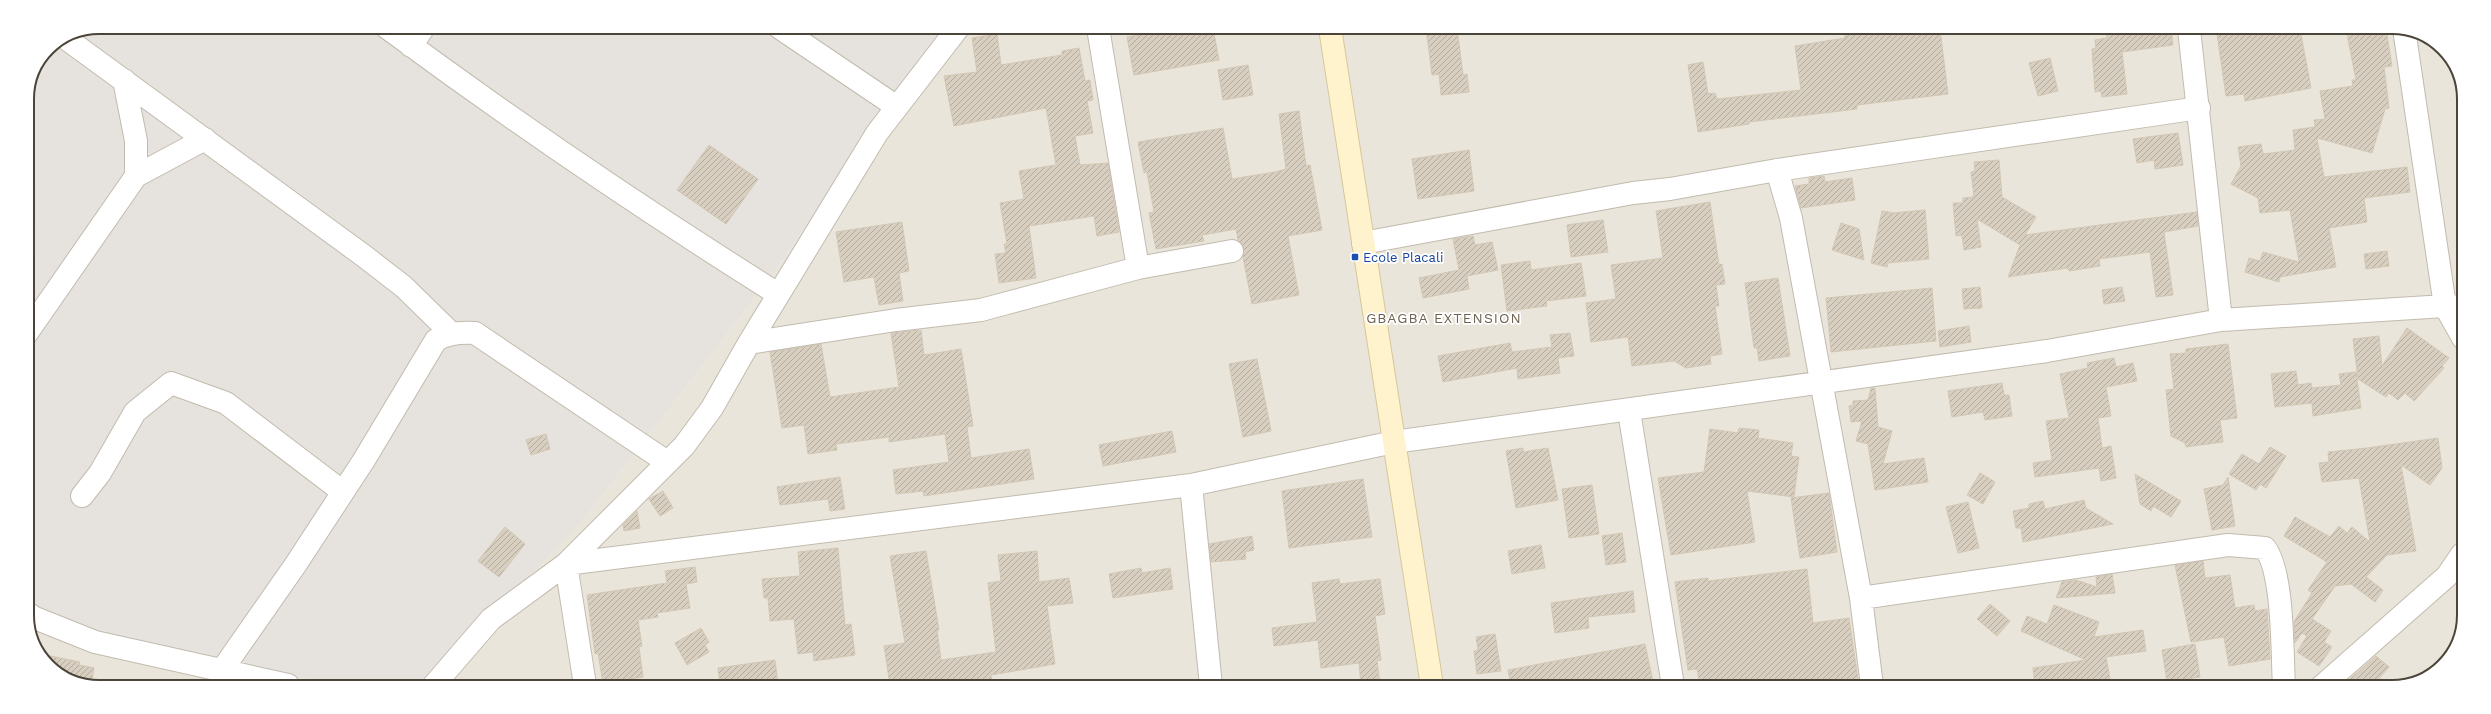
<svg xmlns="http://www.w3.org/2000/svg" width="2491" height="714" font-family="'Work Sans',sans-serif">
  <defs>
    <pattern id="building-hatch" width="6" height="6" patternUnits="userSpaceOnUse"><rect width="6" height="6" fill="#d8cfc1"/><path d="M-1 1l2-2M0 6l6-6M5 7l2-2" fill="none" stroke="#b1aa9e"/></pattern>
  </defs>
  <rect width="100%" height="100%" fill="#f6f3ec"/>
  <path fill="#eae5da" d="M942,28L2411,29L2446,52L2464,94L2462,632L2429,675L2393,687L425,685L580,524L771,277Z
    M40,619L332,685H80L45,662L27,620Z"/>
  <path fill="#e6e2dd" d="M99,27L942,28L771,277L580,524L425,685H332L39,619L27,610V98L33,71L48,48L71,32Z"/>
  <path fill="url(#building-hatch)" stroke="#d3c7b4" d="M1180,28H1213L1219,60L1134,75L1127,37Z
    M1426,28H1457L1463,75L1467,74L1469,92L1441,95L1439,74L1432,75Z
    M1876,29H1940L1948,94L1857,105V109L1749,122V124L1698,132L1688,65L1703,62L1708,94L1715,93L1717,99L1801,90L1795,46L1845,38V34Z
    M2105,29H2171L2173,45L2122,52L2127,94L2102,97L2101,91L2095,92L2092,49L2096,48L2095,40L2107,38Z
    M2262,29H2300L2311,88L2245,101L2244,94L2226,96L2217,34Z
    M2346,29H2386L2392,66L2384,67L2389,108L2385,109L2372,153L2317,138L2324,177L2407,167L2410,192L2364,198L2367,222L2329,228L2336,267L2280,277L2279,282L2245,272L2249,258L2260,261L2263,252L2299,262L2290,210L2260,213L2258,198L2231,184L2241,166L2238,147L2261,144L2263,154L2295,150L2293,130L2315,127L2314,120L2325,119L2320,91L2353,86L2352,80H2356Z
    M997,34L1001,65L1062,55V51L1079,48L1085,81L1090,80L1093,100L1087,101L1093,133L1075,136L1080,165L1108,163L1119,232L1097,236L1094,216L1029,226L1036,278L999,283L995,254L1006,253L1004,244H1007L1000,203L1024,199L1019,171L1056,165L1046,108L954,126L944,76L977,72L972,38Z
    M2050,58L2058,91L2038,96L2029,63Z
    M1248,65L1253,95L1223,100L1218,70Z
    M1299,111L1306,166L1310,165L1322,230L1288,236L1299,295L1252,304L1243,257L1244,248L1238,240L1236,229L1202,235L1204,241L1156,249L1149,213L1154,212L1147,172L1144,173L1138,142L1223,128L1232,179L1275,172L1286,169L1279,114Z
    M2178,133L2183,165L2155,169L2154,160L2137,163L2133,139Z
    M709,145L758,179L726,224L677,190Z
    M1469,150L1474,191L1418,199L1412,159Z
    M1999,160L2002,197L2036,217L2025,235L2197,212L2198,226L2164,232L2173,295L2156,297L2150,252L2099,259L2100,266L2069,271L2068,268L2008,277L2020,245L1977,219L1981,247L1964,250L1962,235L1956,236L1953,203H1963V198L1974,197L1971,172L1975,171L1974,162Z
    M1824,176L1825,182L1852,178L1855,200L1801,208L1795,186L1809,184V178Z
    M1710,202L1719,265L1722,264L1725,284L1716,285L1719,306H1715L1722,354L1710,356L1711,364L1686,368L1674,361L1632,366L1628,337L1591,342L1586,303L1616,299L1611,265L1663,258L1656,211Z
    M1925,210L1929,259L1888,263L1887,267L1871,263L1882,211L1893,213Z
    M1603,220L1608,252L1571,257L1567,225Z
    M902,222L909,271L899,273L903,301L879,305L874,277L844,282L836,232Z
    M1841,223L1859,229L1864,260L1832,250Z
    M1473,236L1475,245L1492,242L1498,270L1467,276L1469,289L1423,298L1419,278L1459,270L1453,239Z
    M2387,251L2389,266L2366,269L2364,254Z
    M1530,261L1531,270L1581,263L1586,296L1546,301L1547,306L1507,311L1501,265Z
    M1778,278L1790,356L1759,361L1757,348H1754L1745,283Z
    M1980,287L1982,308L1964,309L1962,289Z
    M2122,287L2125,301L2104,304L2102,290Z
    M1932,288L1936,341L1831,352L1826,298Z
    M1969,326L1971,342L1940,347L1938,331Z
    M2407,328L2449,358L2442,366L2444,368L2414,401L2405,393L2398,400L2389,393L2386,397L2358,379L2353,339L2379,336L2382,366Z
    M921,330L924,355L961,349L973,426L967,427L971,458L1029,449L1034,479L924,496L923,491L896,494L893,470L949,462L945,434L889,442V437L836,444L837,450L808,454L804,425L782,428L770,352L821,344L830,397L899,387L891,333Z
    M1570,333L1574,356L1558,358L1560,373L1518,379L1517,368L1443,382L1438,356L1510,343L1512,352L1552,347L1550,335Z
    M2228,344L2237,418L2220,420L2223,442L2186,447L2185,443L2171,436L2166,390L2174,389L2170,354L2186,353V349Z
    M2114,358L2116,367L2133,363L2137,381L2106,387L2111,416L2098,418L2102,448L2111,446L2116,478L2101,481L2099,468L2035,477L2033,463L2052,460L2046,421L2069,418L2060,374L2088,368L2087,363Z
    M1257,359L1271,431L1243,437L1229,364Z
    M2296,371L2298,385L2311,383L2312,388L2341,385L2339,374L2356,372L2361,408L2313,416L2312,403L2275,407L2271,374Z
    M2002,383L2004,395H2009L2012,416L1985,420L1983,412L1952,417L1948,391Z
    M1871,388H1875L1878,427L1892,431L1883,464L1924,458L1928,482L1875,490L1868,444L1856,441L1862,421L1851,422L1849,406L1853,405V401L1868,400Z
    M1739,428L1759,430L1758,438L1793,443L1791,456L1799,457L1794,497L1747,491L1755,542L1671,555L1658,478L1704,472L1710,429L1738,433Z
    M1172,431L1176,452L1103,466L1099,445Z
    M546,434L550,449L531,455L526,440Z
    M2438,438L2442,468L2430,485L2401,465L2416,551L2387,555L2366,577L2383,590L2375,602L2351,584L2335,586L2312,619L2331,631L2324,642L2332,647L2319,666L2297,652L2307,636L2302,633L2295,643L2294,622L2312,593L2308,590L2327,562L2284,536L2295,517L2330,537L2339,526L2347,533L2352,527L2370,542L2359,478L2322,482L2319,463L2329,462L2328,452L2367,448Z
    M2270,447L2286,456L2266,488L2260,484L2256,490L2229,474L2242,454L2259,464Z
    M1523,448V452L1548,448L1558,500L1516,508L1506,451Z
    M1980,473L1995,482L1983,504L1967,495Z
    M2135,474L2181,501L2171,517L2153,506L2151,511L2140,504Z
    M840,477L845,509L830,511L828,499L780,505L777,487Z
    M2228,477L2235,526L2212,530L2204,489L2223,485Z
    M1363,479L1372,537L1289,548L1282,491Z
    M1592,485L1599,534L1569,538L1562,489Z
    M663,491L673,508L660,516L649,499Z
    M1829,493L1837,552L1800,558L1791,498Z
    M2084,500L2086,508L2113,524L2023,542L2021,528H2016L2013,511L2029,508V504L2043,501L2045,509Z
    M1968,502L1979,548L1958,553L1946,507Z
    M637,511L640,528L624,531L623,525Z
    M505,527L525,544L499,577L478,561Z
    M1622,533L1626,562L1606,565L1602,536Z
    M1252,536L1254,550L1245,552L1246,559L1211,562L1209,544Z
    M1541,545L1545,568L1512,574L1508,551Z
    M838,548L845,625L851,624L855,655L814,661L813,652L798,654L794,619L770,621L768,598H764L762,579L800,576L798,552Z
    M926,551L939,630H937L941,660L996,652L988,583L1001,581L998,555L1037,551L1039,582L1069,578L1073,603L1047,606L1055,664L991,675L992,686L890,685L884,646L905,643L890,556Z
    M2203,561L2205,578L2230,575L2235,608L2254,605L2255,611L2267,609L2270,659L2229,666L2224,637L2191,642L2175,565Z
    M695,567L697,582L686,584L690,608L657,613L658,617L638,620L642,646L639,647L643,677L603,683L598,653L595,654L587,595L667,583L665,571Z
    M1141,568L1142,573L1170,568L1173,589L1113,598L1109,574Z
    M1807,569L1813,623L1849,618L1859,686H1778V680L1742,686H1700L1697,669L1688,670L1675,582L1708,578V581Z
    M2112,574L2115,593L2056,598L2062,582L2076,580L2097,587L2096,577Z
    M1339,579L1340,584L1380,579L1385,614L1375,616L1381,660L1377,661L1380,684L1361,686L1359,663L1321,668L1318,640L1274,646L1272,628L1317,622L1312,583Z
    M1633,591L1635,612L1588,617L1589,628L1555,633L1551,603Z
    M1990,604L2010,621L1997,636L1977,619Z
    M2054,605L2099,622L2094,637L2143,630L2146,651L2106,657L2111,684L2108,687H2035L2033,668L2086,660L2021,631L2027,616L2047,624Z
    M701,628L709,642L705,645L709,652L687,665L675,643Z
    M1495,634L1501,671L1477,674L1474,651L1478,650L1476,637Z
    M1645,644L1654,686H1511L1508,670Z
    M2195,644L2200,677L2167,682L2162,650Z
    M41,654L80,662L79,665L94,668L91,685H80L45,662Z
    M2376,656L2389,667L2372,687H2341Z
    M775,660L778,685H720L718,668Z"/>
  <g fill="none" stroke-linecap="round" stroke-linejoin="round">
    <defs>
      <path id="street" d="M386,27C513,121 644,210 778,294
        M780,28L897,107
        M1098,28L1138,268
        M2189,29L2221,320
        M2404,29L2445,306L2463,338
        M64,37L364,256L404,287L452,334
        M411,46L424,27
        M124,80L136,141V176
        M1777,170L2199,108
        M1363,243L1633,193L1670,189L1777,170L1791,218L1861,598L1872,686
        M27,333L136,176L205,139
        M749,343L896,320L981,310L1138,268L1232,251
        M1629,411L1673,686
        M1191,485L1211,686
        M82,496L100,473L135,412L171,383L226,403L343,492
        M1861,598L2228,545L2265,548C2284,573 2282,654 2284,687
        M27,613L35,618L95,642L288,685
        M222,670L296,564L364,460L436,340C448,333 461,332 475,333L667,462
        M434,685L491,619L566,564L684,446L712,408L749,343L877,133L958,28
        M585,685L566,564L1191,485L1394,442L2047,351L2221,320L2445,306L2463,307
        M2321,687L2447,576L2462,554"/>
      <path id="secondary" d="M1330,28L1432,686"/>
    </defs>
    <use href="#street" stroke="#c2bbae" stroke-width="24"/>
    <use href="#secondary" stroke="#d6c79b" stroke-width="24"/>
    <use href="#street" stroke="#fff" stroke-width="22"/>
    <use href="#secondary" stroke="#fff3cd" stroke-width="22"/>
  </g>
  <rect fill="#1a4fb4" stroke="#fff" stroke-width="1.5" x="1351" y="253" width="8" height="8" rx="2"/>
  <g text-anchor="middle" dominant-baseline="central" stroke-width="3.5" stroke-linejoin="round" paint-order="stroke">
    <g font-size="13" fill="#164399" stroke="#fff" text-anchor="start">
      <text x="1363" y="257">Ecole Placali</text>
    </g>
    <g font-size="14" letter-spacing="1" fill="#6e6250" stroke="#fff">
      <text x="1444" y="318">GBAGBA EXTENSION</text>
    </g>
  </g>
  <path d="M0 0H2491V714H0ZM99 34H2392A65 65 0 0 1 2457 99V615A65 65 0 0 1 2392 680H99A65 65 0 0 1 34 615V99A65 65 0 0 1 99 34Z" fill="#fff" fill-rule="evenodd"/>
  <path fill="none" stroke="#4b4439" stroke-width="2" d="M99 34H2392A65 65 0 0 1 2457 99V615A65 65 0 0 1 2392 680H99A65 65 0 0 1 34 615V99A65 65 0 0 1 99 34Z"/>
</svg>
